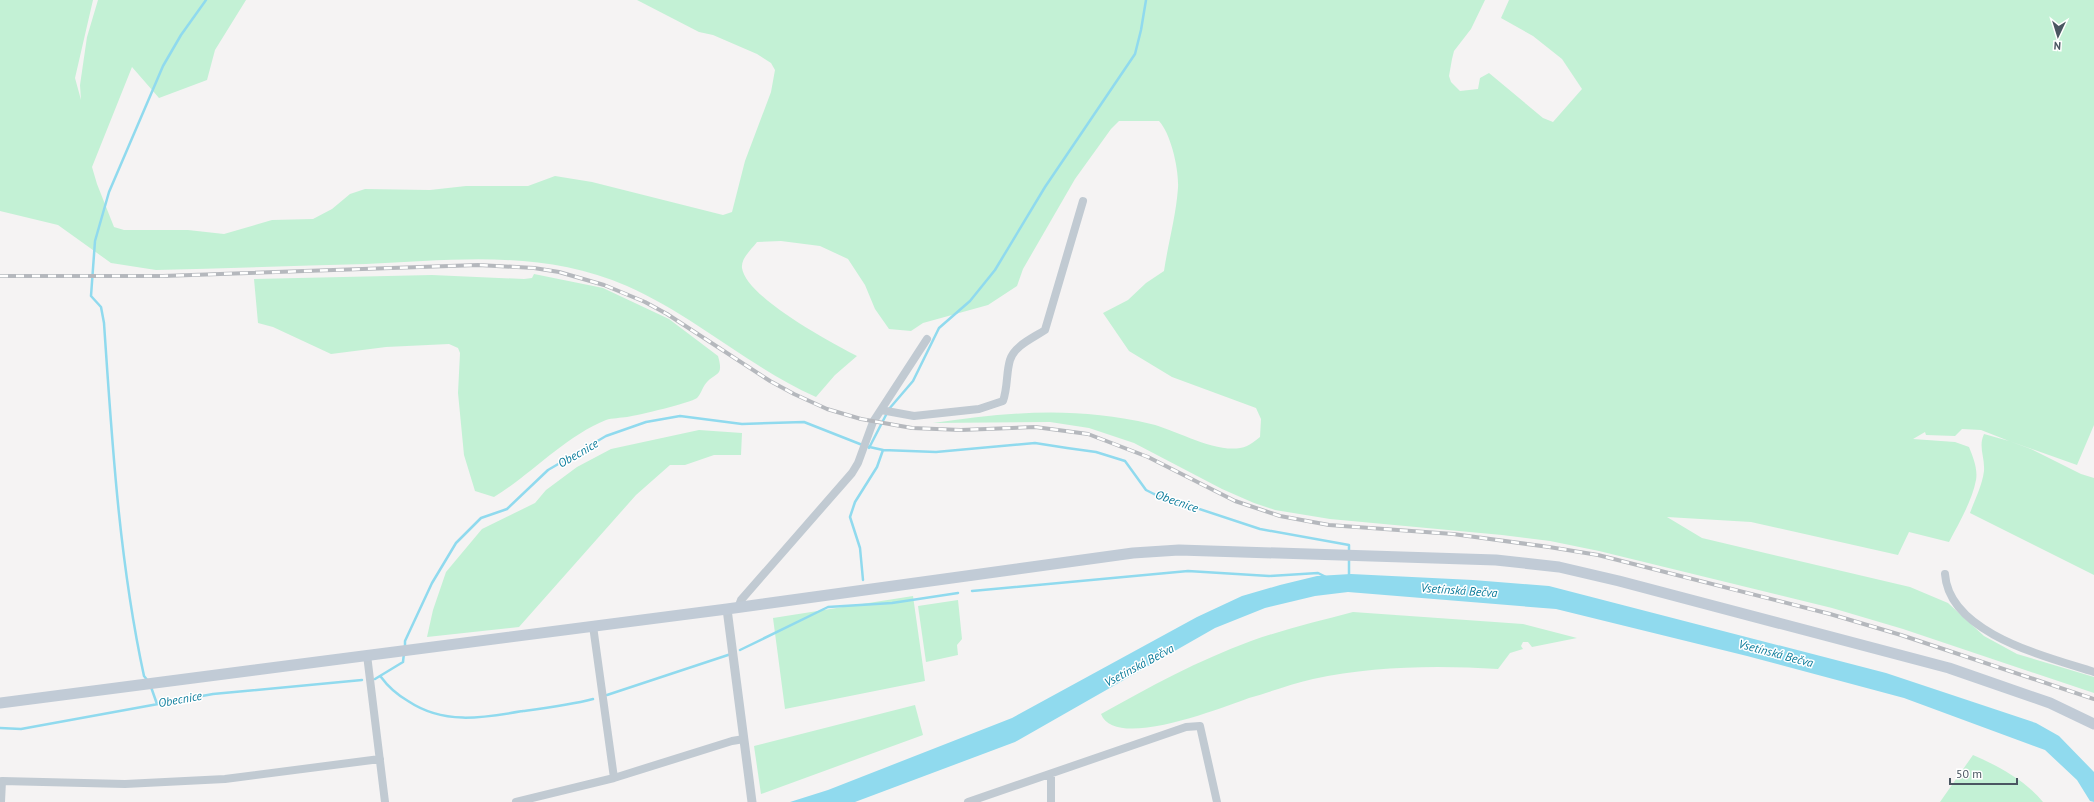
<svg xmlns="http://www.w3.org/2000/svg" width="2094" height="802" font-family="'PT Sans',sans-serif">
  <rect width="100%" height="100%" fill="#f5f3f3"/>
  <path fill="#c3f1d5" d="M0,0H93L75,78L81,100L80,85L87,37L98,0H246L215,50L207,80L159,98L132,67L92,167L97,184L114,227L124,230H188L224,234L272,220L313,219L332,209L350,194L365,189L430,190L466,186H528L555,176L592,182L723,215L732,212L745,161L771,92L775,70L771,63L757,54L713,35L699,32L637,0H1485L1471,29L1454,51L1452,59L1449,76L1451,82L1460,91L1478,89L1480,78L1489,73L1543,118L1553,122L1582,89L1562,59L1533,36L1501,18L1509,0H2094V425L2077,465L2009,441L2031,449L2081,474L2094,478V575L1970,513C1975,499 1982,486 1984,471C1985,457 1978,447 1984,434L2009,441L1981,430L1962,429L1955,436L1926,435L1925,432L1913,439L1955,442L1969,447C1973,457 1978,469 1976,480C1972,501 1959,523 1949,542L1909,532L1898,555L1751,522L1667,517L1702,538L1910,587L1948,603L1984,636L2017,654L2094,677V693L1903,629L1832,608L1599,551L1550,541L1502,535L1330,519L1275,510L1254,503L1222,489L1134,443L1089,428L1050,422L933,423C1009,412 1075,406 1151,424C1177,430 1221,457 1247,446C1251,444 1256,440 1260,437L1261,419L1256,408L1172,377L1129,351L1103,313L1128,300L1146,283L1164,271C1168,244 1176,216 1178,188C1179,169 1171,134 1159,121H1119L1111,129L1075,179L1023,269L1017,286L988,305L923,323L911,331L889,329L875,309L865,285L848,259L820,246L781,241L757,242C751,250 741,258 742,268C746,297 831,343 857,356L835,375L816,397C749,367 695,316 627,286C541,249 456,260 366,264C296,266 226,268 156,270L111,263L58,225L0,211Z
    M534,274L603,288L669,319L718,356C724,377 716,372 707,382C702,387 702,393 697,398C690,403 639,415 627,417C621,418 612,418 606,420C564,437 532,474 494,497L475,491L464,455L458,393L460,353L458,348L449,344L386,347L331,354L273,327L258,323L254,279L432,275L524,279L532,278Z
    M699,430L742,433L741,455H714L685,465H670L636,495L519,627L427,637L433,610L446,572L482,529L535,503L546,490L577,467L611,449Z
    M913,596L925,681L785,709L773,618Z
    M958,600L962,639L957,645L958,655L926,662L918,606Z
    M1353,612L1523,624L1577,638L1532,647L1528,642H1523L1521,646L1523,649L1510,653L1498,669C1438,665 1371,666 1313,679C1291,684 1270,692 1249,698C1223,707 1115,751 1101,714C1149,687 1199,660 1251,641C1285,629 1319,621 1353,612Z
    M915,705L923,735L761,794L754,746Z
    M1973,755C1998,766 2025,780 2043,802H1940Z"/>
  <path fill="#90daee" d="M1351,574L1473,580L1549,586L1886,673L2036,723L2059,736L2094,772V802L2090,801L2077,780L2045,750L1904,698L1747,656L1556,609L1348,592L1315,596L1265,608L1215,628L1015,742L855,802H790L828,790L1012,718L1197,617L1242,596L1280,585L1317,576Z"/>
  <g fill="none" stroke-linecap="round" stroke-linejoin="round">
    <path stroke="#90daee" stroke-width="2.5" d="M889,409L913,381L939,328L970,301L995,270L1045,187L1135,54L1141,30L1146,0
      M869,448L887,413
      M1349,577V558
      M863,580L860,548L850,517L855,502L877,467L883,450
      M972,591L1188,571L1269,576L1318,573L1326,577
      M405,648V641L432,583L456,543L481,518L507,509L548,470L606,436L646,422L680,416L742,424L804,422L865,446L883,450L936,452L1035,443L1067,448L1096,452L1125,461L1146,490L1154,494L1260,529L1349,545V553
      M740,650L828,607L892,603L958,593
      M381,677C389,688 396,694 408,701C444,725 482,718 523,711C546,708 570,705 593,699
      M375,679L403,662L404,653
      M148,681L144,676C119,560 112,441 104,323L101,307L91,296L95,241L109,192L163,66L181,35L206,0
      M151,687L157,704
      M607,695L731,654
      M0,728L21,729L213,694L362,680"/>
    <path stroke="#c1cad2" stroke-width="8" d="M881,410L914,416L979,409L1003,401C1008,387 1006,373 1010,360C1014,346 1033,338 1045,330L1083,201
      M1945,574C1949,634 2048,657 2094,672
      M738,608L741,600L852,473L858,463L873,422L927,339
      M593,626L614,778
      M367,655L385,802
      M1051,774V802
      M1,802L2,781L125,784L225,779L380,759
      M516,802L614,778L732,741L744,739
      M968,802L1186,727L1200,726L1217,802"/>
    <path stroke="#c1cad2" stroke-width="9" d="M727,609L752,802"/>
    <path stroke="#c1cbd6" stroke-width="11" d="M0,703L727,609L1133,553L1179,550L1496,560L1559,567L1619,581L1949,668L2050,703L2094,724"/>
    <defs>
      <path id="rail" d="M0,276H163L478,265L534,268L559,272L604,285L645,302L667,314L770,381L794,394L827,409L861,419L912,428L961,430L1035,427L1088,434L1148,457L1235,501L1280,516L1329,525L1453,534L1549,547L1598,555L1830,614L1901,635L2094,699"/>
    </defs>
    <use href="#rail" stroke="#b5b8bd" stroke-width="4"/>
    <use href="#rail" stroke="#fff" stroke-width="2.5" stroke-dasharray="8" stroke-linecap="butt"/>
  </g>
  <g text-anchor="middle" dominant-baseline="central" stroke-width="3" stroke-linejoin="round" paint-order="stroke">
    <g font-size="12" font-style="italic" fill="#0c7c9b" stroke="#fff">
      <text transform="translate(578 453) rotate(-30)">Obecnice</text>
      <text transform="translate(1177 501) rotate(19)">Obecnice</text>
      <text transform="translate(1459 590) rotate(4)">Vsetínská Bečva</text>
      <text transform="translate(1776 653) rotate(15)">Vsetínská Bečva</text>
      <text transform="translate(1139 665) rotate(-28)">Vsetínská Bečva</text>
      <text transform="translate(180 699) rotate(-10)">Obecnice</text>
    </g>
  </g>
  <g transform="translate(2058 36) rotate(184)" stroke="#ffffff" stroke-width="3" paint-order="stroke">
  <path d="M0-3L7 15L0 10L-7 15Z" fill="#4a5661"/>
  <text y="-6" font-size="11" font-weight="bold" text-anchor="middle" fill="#4a5661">N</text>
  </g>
  <path d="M1950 778v6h67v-6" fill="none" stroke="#4a5661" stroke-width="2"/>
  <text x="1956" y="778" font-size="12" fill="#4a5661" stroke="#ffffff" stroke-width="3" paint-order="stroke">50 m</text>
</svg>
